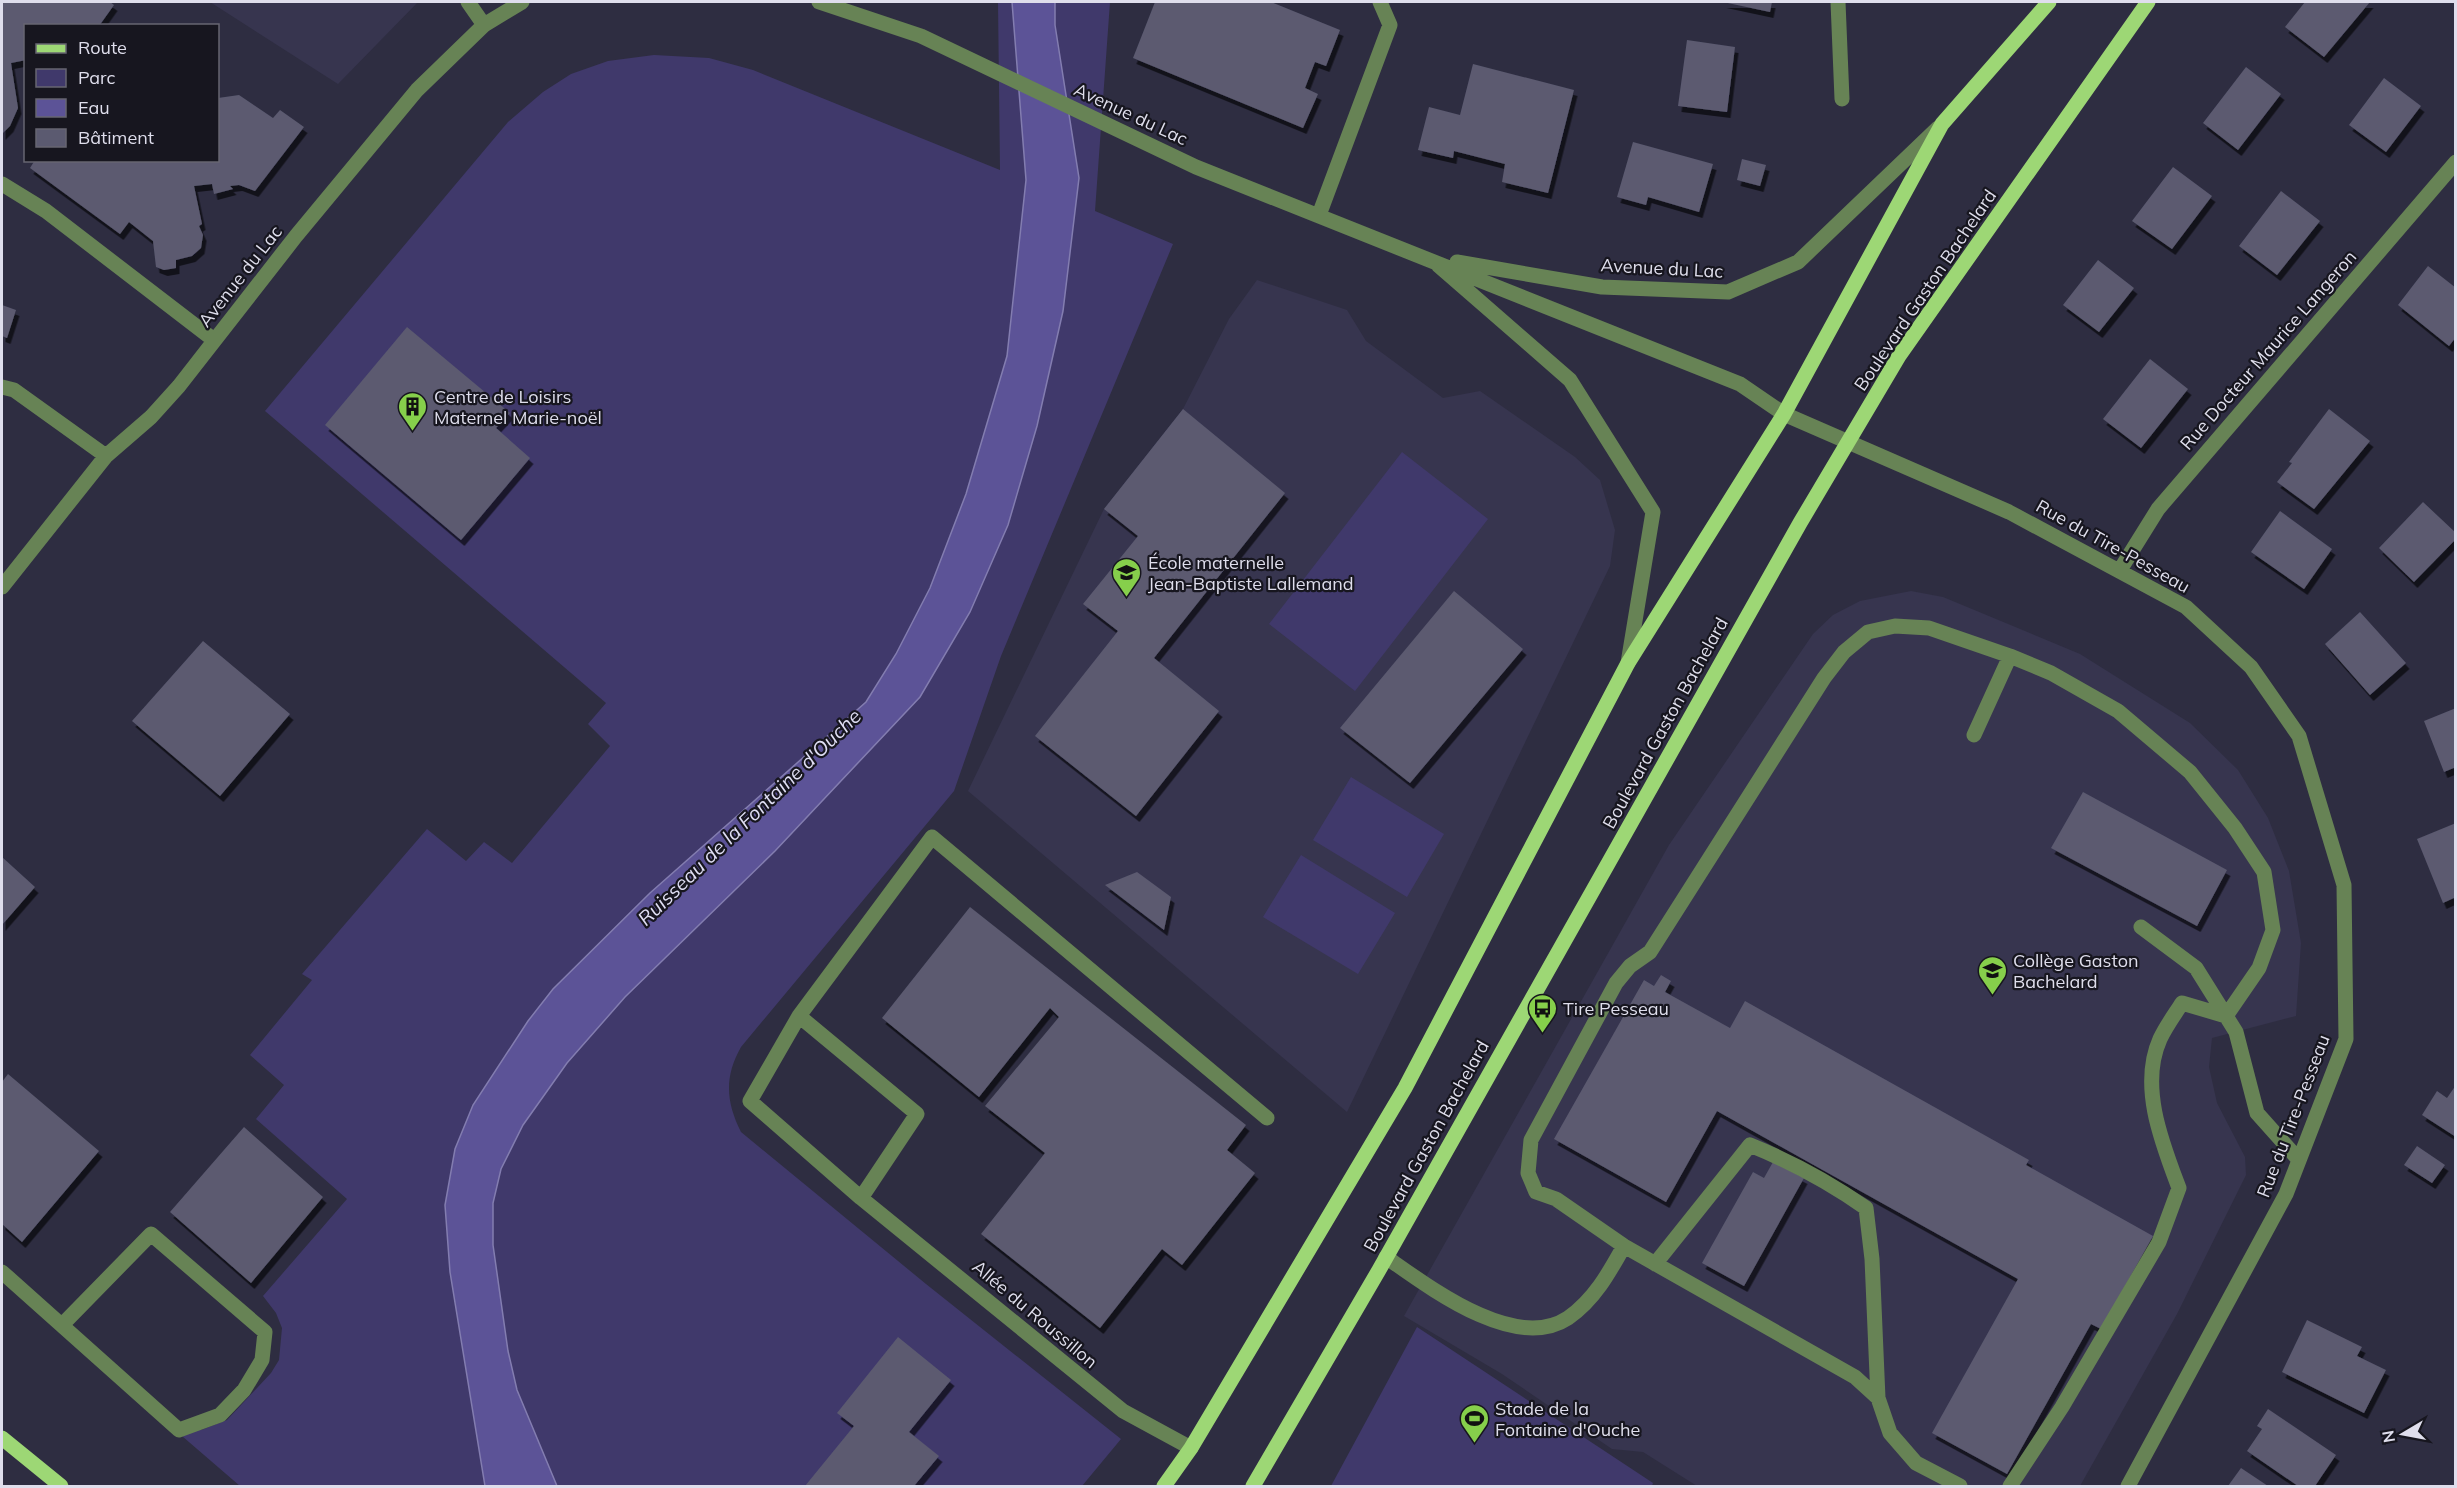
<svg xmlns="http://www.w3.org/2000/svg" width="2457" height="1488" font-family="Mulish,sans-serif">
  <defs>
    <filter id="shadow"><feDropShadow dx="3.5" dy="6" stdDeviation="0" flood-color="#0009"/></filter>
  </defs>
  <rect width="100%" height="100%" fill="#2e2d41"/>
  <path fill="#37354f" d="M210,2H418L338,84Z
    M1257,280L1347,310L1366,341L1443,398L1480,391L1575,457L1600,480L1615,530L1610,566L1347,1112L968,791L1104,509L1183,409L1229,319Z
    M1911,591L1943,597L2080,654L2190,723L2238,770L2268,818L2289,871L2301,943L2296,1016L2212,1038L2209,1067L2217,1103L2245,1157L2246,1175L2177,1314L2080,1486H1697L1643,1452L1612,1449L1502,1374L1404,1316L1669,845L1813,634L1833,615L1860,601Z"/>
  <path fill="#40396b" d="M998,2H1110L1095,211L1173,244L1001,656L954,791L741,1047C724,1077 726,1102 741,1132L926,1284L1121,1439L1082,1486H240L175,1430H201L227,1420L271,1373L279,1360L282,1328L276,1313L263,1296L347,1199L256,1119L284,1085L250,1055L312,980L302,974L427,829L466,861L484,842L512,863L610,746L588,724L606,703L265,411L508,122L543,92L571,74L608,61L654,55L709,58L753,70L1000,170Z
    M1402,452L1488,519L1355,691L1269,624Z
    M1351,777L1444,834L1407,897L1313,840Z
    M1301,855L1395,913L1358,974L1263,917Z
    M1417,1327L1653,1483L1652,1486H1331Z"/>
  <path fill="#5c5397" stroke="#837db0" stroke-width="1.5" d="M1012,2H1055V25L1079,178L1063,311L1037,426L1008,525L970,612L920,697L775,851L625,997L567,1063L523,1125L501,1169L493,1203V1245L508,1351L517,1390L557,1486H485L450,1272L445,1205L455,1149L473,1105L528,1021L553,989L650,893L866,702L896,654L930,588L966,494L1007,356L1026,180Z"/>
  <path fill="#5b5a70" filter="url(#shadow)" d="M2,2H110L114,5L99,26H26V60L11,63L18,108L10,126L2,134Z
    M1155,2H1271L1340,30L1326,66L1315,62L1305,88L1318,94L1303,128L1133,58Z
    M1723,2H1772L1770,12Z
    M2305,2H2370L2324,57L2285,27Z
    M1687,40L1735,47L1727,112L1678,106Z
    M1473,64L1574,90L1548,193L1502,182L1505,164L1454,151L1453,158L1418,150L1429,107L1460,115Z
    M2246,67L2281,94L2238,150L2203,123Z
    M2384,78L2421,106L2386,152L2349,125Z
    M239,95L273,118L280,110L304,127L255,191L239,185L230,186L233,189L214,194L212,184L194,186L202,224L199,226L203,235L201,248L192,256L176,260V268L164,270L156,267L153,241L129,222L120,234L30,168L35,160H218V98Z
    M1633,142L1713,164L1699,212L1648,197L1646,205L1617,197Z
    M1742,159L1766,165L1760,186L1737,180Z
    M2173,167L2212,196L2172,249L2132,221Z
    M2281,191L2320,221L2277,275L2239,246Z
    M2098,260L2134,288L2099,332L2063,305Z
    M2428,266L2456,288V337L2449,346L2398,305Z
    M2,305L16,310L7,338L2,336Z
    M407,327L510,413L496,428L530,458L461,540L325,425Z
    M2150,359L2188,389L2141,448L2103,419Z
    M1183,409L1285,493L1154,658L1219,711L1136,816L1035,736L1118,631L1083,604L1138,536L1104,509Z
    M2329,409L2370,441L2314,509L2277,482L2292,463L2289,462Z
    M2423,502L2456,533V539L2414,582L2379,548Z
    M2280,511L2332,549L2304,589L2251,552Z
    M1454,591L1523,649L1410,783L1340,728Z
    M2360,612L2406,663L2370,695L2325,644Z
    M203,641L290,714L220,796L132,721Z
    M2456,708V767L2444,772L2424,721Z
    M2083,792L2227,870L2197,926L2051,848Z
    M2456,823V897L2443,903L2417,839Z
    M2,857L35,887L2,925Z
    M1137,872L1171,897L1164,930L1105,885Z
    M970,907L1246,1125L1227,1150L1255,1173L1182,1265L1162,1249L1100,1328L981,1234L1045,1153L985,1106L1059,1017L1050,1008L979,1097L882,1018Z
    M1661,975L1671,981L1665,992L1730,1028L1745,1001L2029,1160L2026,1165L2153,1236L2101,1329L2091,1324L2007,1474L1932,1433L2018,1279L1717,1111L1666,1202L1554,1139L1644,980L1654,986Z
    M8,1074L99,1151L22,1242L2,1224V1082Z
    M2456,1085V1137L2422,1115L2437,1091L2447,1098Z
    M244,1127L323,1197L251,1283L170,1212Z
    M2417,1146L2445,1165L2432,1183L2404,1165Z
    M1773,1162L1804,1178L1744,1286L1702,1263L1753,1172L1764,1178Z
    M2307,1320L2362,1347L2357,1356L2386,1370L2364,1413L2282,1372Z
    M898,1337L951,1380L909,1432L939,1456L914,1486H805L854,1426L837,1413Z
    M2268,1409L2336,1455L2315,1486H2298L2247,1451L2262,1429L2257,1426Z
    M2241,1468L2268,1486H2228Z"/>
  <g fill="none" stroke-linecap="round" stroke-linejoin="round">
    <path stroke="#678355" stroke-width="15" d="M468,2L484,25
      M819,2L921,36L1196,167L1740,384L1784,414L2009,512L2186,607L2251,667L2299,736L2344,885L2346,1039L2286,1194L2128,1486
      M1838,2L1842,99
      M2,184L46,211L214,340
      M1319,215L1390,25L1380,2
      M1457,262L1602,287L1728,292L1798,262L1938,128
      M1438,265L1570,380L1653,512L1628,663
      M2,387L14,390L106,456
      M2120,570L2158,509L2456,162
      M2,587L106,456L151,417L179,386L296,236L417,90L484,25L522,2
      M1974,735L2010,656
      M2141,927L2196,968L2236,1032L2257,1113L2299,1160
      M799,1016L917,1114L861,1198
      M1386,1257C1429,1287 1515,1353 1568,1318C1594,1300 1609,1273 1624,1246
      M1655,1264L1750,1145C1792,1162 1829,1182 1866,1208L1872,1259L1878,1398
      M2,1272L179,1430L220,1415L244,1390L262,1360L265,1332L151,1234L62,1325
      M1191,1448L1123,1411L861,1198L750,1101L799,1016L932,837L1267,1118
      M1960,1486L1916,1463L1890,1433L1878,1398L1855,1377L1624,1246L1556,1199L1536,1192L1528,1173L1531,1140L1616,983L1630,966L1650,952L1824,678L1844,652L1868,632L1895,626L1929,628L2010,656L2051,673L2118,711L2190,772L2235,828L2264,872L2273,930L2259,968L2226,1016L2182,1003C2175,1014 2166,1026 2160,1039C2139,1086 2162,1143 2179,1188L2159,1242L2062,1407L2010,1486"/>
    <path stroke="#9dd775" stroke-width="15" d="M2,1438L61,1486
      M1164,1486L1191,1448L1405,1088L1628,663L1784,414L1942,124L2049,2
      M1253,1486L1379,1270L1800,523L1899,356L2148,2"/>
  </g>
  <defs>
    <symbol id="building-pin" viewBox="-11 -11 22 30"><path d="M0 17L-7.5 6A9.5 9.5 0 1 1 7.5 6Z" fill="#86cf4b" stroke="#17161f"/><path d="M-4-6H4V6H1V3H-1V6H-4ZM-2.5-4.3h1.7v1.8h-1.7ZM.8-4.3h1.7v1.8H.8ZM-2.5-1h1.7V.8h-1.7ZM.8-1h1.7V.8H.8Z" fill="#111"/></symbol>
    <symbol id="school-pin" viewBox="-11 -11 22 30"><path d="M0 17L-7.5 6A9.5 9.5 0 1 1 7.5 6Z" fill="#86cf4b" stroke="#17161f"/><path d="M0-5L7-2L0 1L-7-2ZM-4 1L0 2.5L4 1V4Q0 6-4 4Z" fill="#111"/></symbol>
    <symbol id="bus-pin" viewBox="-11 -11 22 30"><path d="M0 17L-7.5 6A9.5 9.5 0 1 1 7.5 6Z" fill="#86cf4b" stroke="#17161f"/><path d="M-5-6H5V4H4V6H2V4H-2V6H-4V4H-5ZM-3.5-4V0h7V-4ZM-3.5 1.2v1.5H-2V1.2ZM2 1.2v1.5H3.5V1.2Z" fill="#111"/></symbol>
    <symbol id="stadium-pin" viewBox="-11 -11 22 30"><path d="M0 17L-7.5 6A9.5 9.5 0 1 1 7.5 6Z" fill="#86cf4b" stroke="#17161f"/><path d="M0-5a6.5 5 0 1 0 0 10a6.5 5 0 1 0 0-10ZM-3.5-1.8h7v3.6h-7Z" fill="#111"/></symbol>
  </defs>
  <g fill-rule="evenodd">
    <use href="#building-pin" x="396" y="390" width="33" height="45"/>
    <use href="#school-pin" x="1110" y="556" width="33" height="45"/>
    <use href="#school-pin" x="1976" y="954" width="33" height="45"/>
    <use href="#bus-pin" x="1526" y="992" width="33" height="45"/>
    <use href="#stadium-pin" x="1458" y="1402" width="33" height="45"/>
  </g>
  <g text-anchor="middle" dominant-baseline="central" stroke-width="4.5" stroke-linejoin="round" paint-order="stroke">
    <g font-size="18" fill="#dfdeec" stroke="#17161f">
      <text transform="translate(1131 114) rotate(25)">Avenue du Lac</text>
      <text transform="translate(1662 268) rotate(3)">Avenue du Lac</text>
      <text transform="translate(240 276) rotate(-52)">Avenue du Lac</text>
      <text transform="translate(1925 290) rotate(-56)">Boulevard Gaston Bachelard</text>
      <text transform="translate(2268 350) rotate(-49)">Rue Docteur Maurice Langeron</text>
      <text transform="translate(2113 546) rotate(29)">Rue du Tire-Pesseau</text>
      <text transform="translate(1665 723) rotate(-61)">Boulevard Gaston Bachelard</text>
      <text transform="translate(2293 1116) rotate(-69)">Rue du Tire-Pesseau</text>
      <text transform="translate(1426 1146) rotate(-61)">Boulevard Gaston Bachelard</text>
      <text transform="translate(1035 1314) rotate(40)">Allée du Roussillon</text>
    </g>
    <g font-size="18" fill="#dfdeec" stroke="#17161f" text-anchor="start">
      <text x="434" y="396">Centre de Loisirs<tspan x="434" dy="21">Maternel Marie-noël</tspan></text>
      <text x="1148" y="562">École maternelle<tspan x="1148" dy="21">Jean-Baptiste Lallemand</tspan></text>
      <text x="2013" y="960">Collège Gaston<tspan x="2013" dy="21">Bachelard</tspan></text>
      <text x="1563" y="1008">Tire Pesseau</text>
      <text x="1495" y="1408">Stade de la<tspan x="1495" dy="21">Fontaine d'Ouche</tspan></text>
    </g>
    <g font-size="20" font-style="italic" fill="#dfdef3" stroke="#17161f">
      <text transform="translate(749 817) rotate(-44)">Ruisseau de la Fontaine d'Ouche</text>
    </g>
  </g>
  <rect width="2457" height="1488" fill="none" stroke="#dfdeec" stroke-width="6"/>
  <rect x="24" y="24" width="195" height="138" fill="#17161f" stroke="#676671" stroke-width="1.5"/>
  <rect x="36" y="44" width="30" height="9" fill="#9dd775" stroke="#676671" stroke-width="1.5"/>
  <text x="78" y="54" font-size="18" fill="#dfdeec">Route</text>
  <rect x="36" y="69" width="30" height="18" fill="#40396b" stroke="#676671" stroke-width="1.5"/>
  <text x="78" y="84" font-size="18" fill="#dfdeec">Parc</text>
  <rect x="36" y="99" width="30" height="18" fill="#5c5397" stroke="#676671" stroke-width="1.5"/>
  <text x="78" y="114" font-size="18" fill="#dfdeec">Eau</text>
  <rect x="36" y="129" width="30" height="18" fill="#5b5a70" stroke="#676671" stroke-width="1.5"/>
  <text x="78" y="144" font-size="18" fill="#dfdeec">Bâtiment</text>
  <g transform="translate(2403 1434) rotate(260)" stroke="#17161f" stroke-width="4.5" paint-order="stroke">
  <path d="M0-4.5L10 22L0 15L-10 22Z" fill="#dfdeec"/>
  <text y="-9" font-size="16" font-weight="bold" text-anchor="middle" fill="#dfdeec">N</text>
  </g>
</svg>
